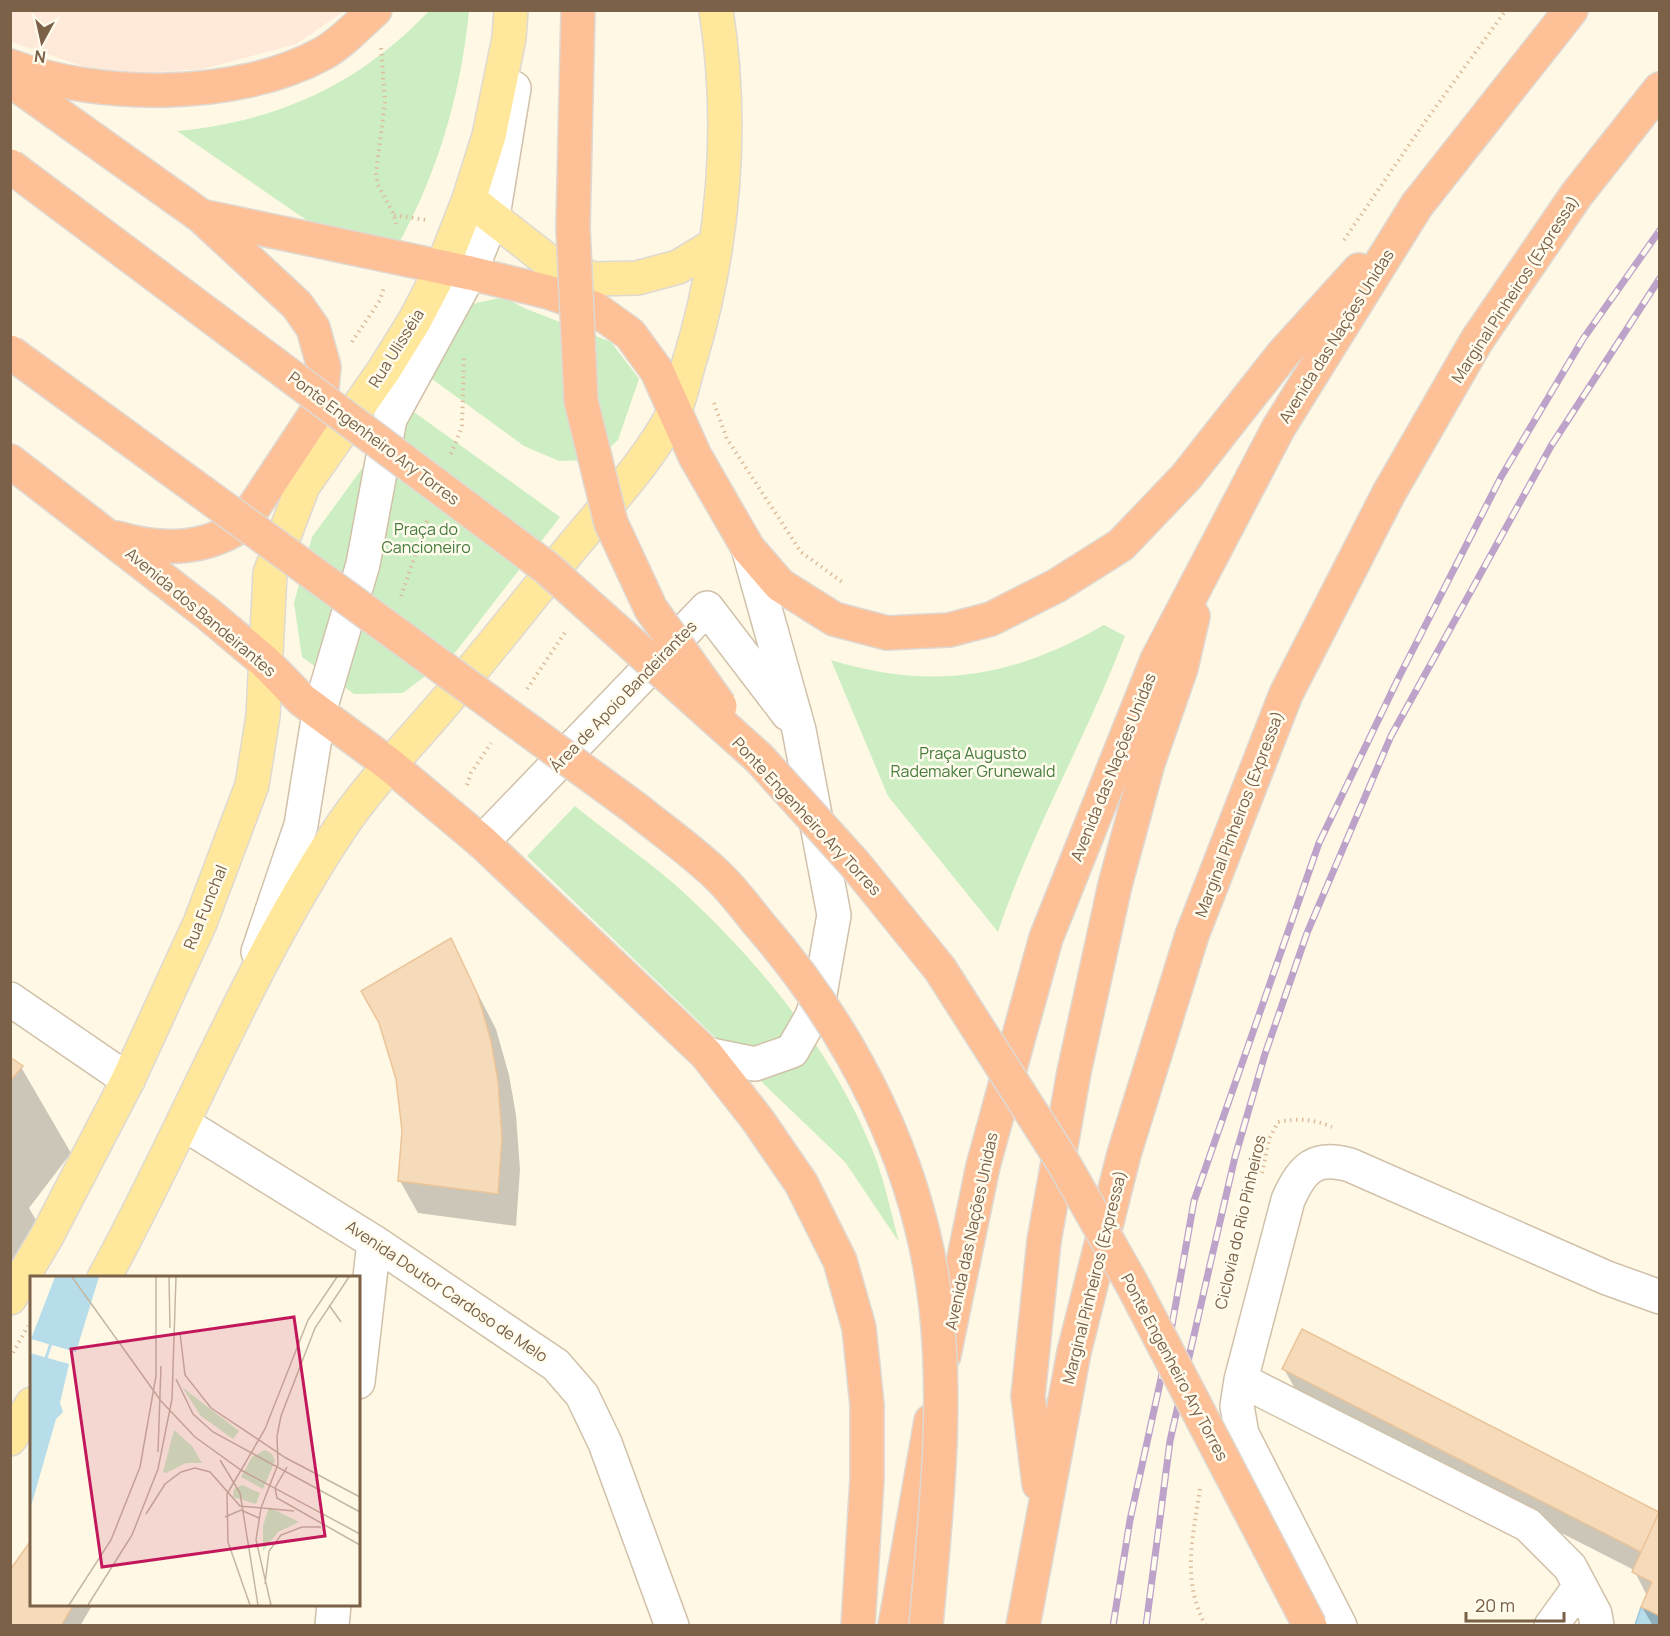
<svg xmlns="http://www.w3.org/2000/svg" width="1670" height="1636" font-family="Manrope,sans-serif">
  <rect width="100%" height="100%" fill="#fef8e5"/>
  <path fill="#ffe9d8" d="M11,11H344L296,44L203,69L110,75L11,42Z"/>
  <path fill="#cdeec2" d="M429,11H469C460,104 432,192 382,272L177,131C279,121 358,85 429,11Z
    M504,297L524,308L611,342L639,379L618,440L604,453L589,460L559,461L524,446L432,379L427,358L472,304Z
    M407,407L560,517L454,654L403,693L354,694L302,657L294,603L312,537Z
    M1104,625L1125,636C1087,737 1032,830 998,932L888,796L831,660C933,691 1012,678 1104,625Z
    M575,806C607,832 641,856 672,882C755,956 833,1050 874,1154C885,1182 891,1213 899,1242L845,1162L527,856Z"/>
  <path fill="#b7dcea" stroke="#9ccadd" stroke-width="1.5" d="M1641,1607L1659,1616V1625H1635Z"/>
  <path fill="#0003" d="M450,940L496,1029L509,1075L516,1115L520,1170L516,1226L418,1213L400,1181Z
    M10,1058L21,1067L71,1153L29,1208L55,1253L10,1306Z
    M1284,1369L1660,1514V1626H1653L1642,1607L1647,1596L1634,1570L1302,1401Z
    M32,1604H93L80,1626H10Z"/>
  <path fill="#f6dbba" stroke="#ebc499" stroke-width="1.5" d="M451,938L478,995L491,1041L498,1081L502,1137L498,1194L398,1181L402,1131L396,1079L379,1023L361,991Z
    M10,1057L23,1066L10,1081Z
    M1302,1329L1659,1512L1641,1552L1282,1369Z
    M1659,1512L1660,1511V1616L1641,1607L1652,1582L1632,1572Z
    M32,1539V1604H74L61,1626H10V1570Z"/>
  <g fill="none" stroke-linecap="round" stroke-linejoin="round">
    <defs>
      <path id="minor" d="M482,842L707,608L788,714
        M258,952L301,825L319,713L363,564L390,419L470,273L493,216L514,88
        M10,999L128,1080
        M706,1054L755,1064L792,1051L811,1018L820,994L834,915L799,730L748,548
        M184,1124L374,1242L556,1365L582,1395L605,1443L672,1626
        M1241,1380L1528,1525L1570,1567L1595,1614L1597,1626
        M358,1382L374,1242
        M332,1626L334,1604
        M1340,1626L1242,1434L1237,1406L1241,1380L1288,1200C1302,1168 1315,1155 1350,1165L1607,1278L1660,1297
        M1551,1626L1580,1586"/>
      <path id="major" d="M469,199L552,264L593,279L637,278L678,267L716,244
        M104,1278C186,1129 247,968 341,827C370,784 406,748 439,709C487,654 531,596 578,540C611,500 650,459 674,412C682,395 685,374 691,356C724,246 734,125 716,10
        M10,1298L47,1236L128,1080L200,923L252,785L263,716L270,573L303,486L384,370L415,320L442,268L469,199L489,136L509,38L511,10
        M10,1439L32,1404"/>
      <path id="highway" d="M10,66C99,100 238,100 322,54C341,44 359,24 375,10
        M10,80L201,216L297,305L313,328L324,367L320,407L242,525C203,551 161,551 117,538
        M201,216L470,273L548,292L594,308L630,334L657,371L695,456L748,548L780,585L834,619L887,633L949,630L991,619L1056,586L1121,545L1186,477L1283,354L1359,270
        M10,461L208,614L264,661L302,700L390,765L482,842L706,1054L757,1119L801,1183L840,1261L859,1328L867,1405V1479L858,1626
        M944,1355L983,1166L1046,938L1157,660L1279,427L1417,205L1571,10
        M1039,1484L1028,1396L1044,1241L1074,1072L1115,885L1148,763L1181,668L1193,616
        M895,1626L931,1421
        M1023,1626L1074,1352L1124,1154L1192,935L1286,694L1389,493L1477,340L1577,194L1660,89"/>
    </defs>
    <use href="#minor" stroke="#d1c1a9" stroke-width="36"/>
    <use href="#major" stroke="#dfd9d3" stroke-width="36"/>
    <use href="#highway" stroke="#dfd9d3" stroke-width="36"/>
    <path stroke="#dcbe9d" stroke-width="4" stroke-dasharray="1.5 4.5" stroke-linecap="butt" d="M381,48L385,102L376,173L378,185L394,215L396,224
      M394,215L426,220
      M1344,240L1422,126L1506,10
      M352,342L380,300L384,287
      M714,403L727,439L801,552L842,582
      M451,454L462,427L464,356
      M401,596L428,518
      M527,689L566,631
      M467,785L471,773L491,743
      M1262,1173L1269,1139L1278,1122C1298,1118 1313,1119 1332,1127
      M10,1358L28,1326
      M1200,1489C1193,1537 1181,1581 1206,1626"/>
    <use href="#minor" stroke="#fff" stroke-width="33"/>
    <use href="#major" stroke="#ffe89b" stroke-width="33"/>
    <use href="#highway" stroke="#fec097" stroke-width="33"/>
    <defs>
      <path id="rail" d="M1113,1626L1130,1520L1169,1342L1194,1201L1319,843L1398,679L1501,477L1583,339L1660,230
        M1146,1626L1170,1441L1212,1256L1235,1157L1265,1054L1307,933L1391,736L1551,446L1660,278"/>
    </defs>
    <use href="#rail" stroke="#bda2ca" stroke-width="7"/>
    <use href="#rail" stroke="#fffbed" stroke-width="4.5" stroke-dasharray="14" stroke-linecap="butt"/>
    <defs>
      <path id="highway-bridge" d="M578,10L573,227L581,401L611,523L651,609L720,706
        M10,166L547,568L759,758L854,863L940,969L1063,1162L1132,1284L1310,1626
        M10,352L635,808C662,830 692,851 717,875C732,889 746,908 759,924C853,1032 920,1164 936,1307C948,1412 935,1521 926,1626"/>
    </defs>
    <use href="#highway-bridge" stroke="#dfd9d3" stroke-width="36" stroke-linecap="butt"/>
    <use href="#highway-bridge" stroke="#fec097" stroke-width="33"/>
  </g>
  <g text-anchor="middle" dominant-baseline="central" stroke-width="5" stroke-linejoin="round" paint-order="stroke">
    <g font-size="16" fill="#7a6147" stroke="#fffbed">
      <text transform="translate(1515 289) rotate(-57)">Marginal Pinheiros (Expressa)</text>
      <text transform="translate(1336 336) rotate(-58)">Avenida das Nações Unidas</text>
      <text transform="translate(396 348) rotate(-58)">Rua Ulisséia</text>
      <text transform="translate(374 438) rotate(37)">Ponte Engenheiro Ary Torres</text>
      <text transform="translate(201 612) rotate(40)">Avenida dos Bandeirantes</text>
      <text transform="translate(623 696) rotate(-46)">Área de Apoio Bandeirantes</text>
      <text transform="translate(1113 767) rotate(-68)">Avenida das Nações Unidas</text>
      <text transform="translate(1239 814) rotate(-69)">Marginal Pinheiros (Expressa)</text>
      <text transform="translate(807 816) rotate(47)">Ponte Engenheiro Ary Torres</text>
      <text transform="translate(205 907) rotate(-68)">Rua Funchal</text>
      <text transform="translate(1240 1222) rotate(-77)">Ciclovia do Rio Pinheiros</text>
      <text transform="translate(971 1231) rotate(-78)">Avenida das Nações Unidas</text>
      <text transform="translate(1094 1277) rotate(-76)">Marginal Pinheiros (Expressa)</text>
      <text transform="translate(447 1291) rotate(34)">Avenida Doutor Cardoso de Melo</text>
      <text transform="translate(1175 1367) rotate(62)">Ponte Engenheiro Ary Torres</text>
    </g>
    <g font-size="16" fill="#457b3c" stroke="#fffbed">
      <text x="426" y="529">Praça do<tspan x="426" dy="18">Cancioneiro</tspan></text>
      <text x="973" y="753">Praça Augusto<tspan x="973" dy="18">Rademaker Grunewald</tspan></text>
    </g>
  </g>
  <g transform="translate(30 1276)">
    <rect width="330" height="330" fill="#fef8e5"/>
    <path d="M152,111L209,155L203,163L171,140ZM144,154L162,170L172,187H156L136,197L133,196ZM235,174L242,178L245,185L233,213L211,201L222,181ZM212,209L230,217L226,228L203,221L204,213ZM239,231L269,246L248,256L233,275V250Z" fill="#cdeec2"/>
    <path d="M25,1H69L46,76L1,63ZM0,77L39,88L30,127L33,136L26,143L0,234Z" fill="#b7dcea"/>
    <path fill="none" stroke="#b7dcea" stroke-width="3" d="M13,91L24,58"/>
    <path fill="none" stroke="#c5b7a1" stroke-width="1.5" d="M42,1L131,125L165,161L211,194L330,258M139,1L140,52M299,29L311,46M150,57L155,99L181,132L256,182L330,221M146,103L163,138L183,156L330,236M128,176L131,90M190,184L210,217L228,329M257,191L245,212L247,222L330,269M116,238L135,208L151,196L165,192L180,196L210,230L264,235M195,241L211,234L229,242M235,308L239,275L251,259L272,251H291M39,329L81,264L110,191L126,100V1M58,329L102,259L128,193L142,123L146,1M220,329L198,266L197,218L235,153L278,44L307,1M241,329L226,264L231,232L248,188L247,160L251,140L285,52L319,1"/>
    <path fill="#c2185b" fill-opacity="0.15" stroke="#c2185b" stroke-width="3" d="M264,41L295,260L72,291L41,73Z"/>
    <rect width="330" height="330" fill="none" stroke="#7a6147" stroke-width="3"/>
  </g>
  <rect width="1670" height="1636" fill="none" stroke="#7a6147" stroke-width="24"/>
  <g transform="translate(42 42) rotate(188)" stroke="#fffbed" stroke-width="4.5" paint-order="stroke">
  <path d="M0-4.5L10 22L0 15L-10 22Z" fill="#7a6147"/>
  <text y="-9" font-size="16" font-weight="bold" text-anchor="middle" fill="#7a6147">N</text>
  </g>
  <path d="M1466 1612v9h98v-9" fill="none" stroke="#7a6147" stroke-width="3"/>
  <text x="1475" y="1612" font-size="18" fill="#7a6147" stroke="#fffbed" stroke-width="4.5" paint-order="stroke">20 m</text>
</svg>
